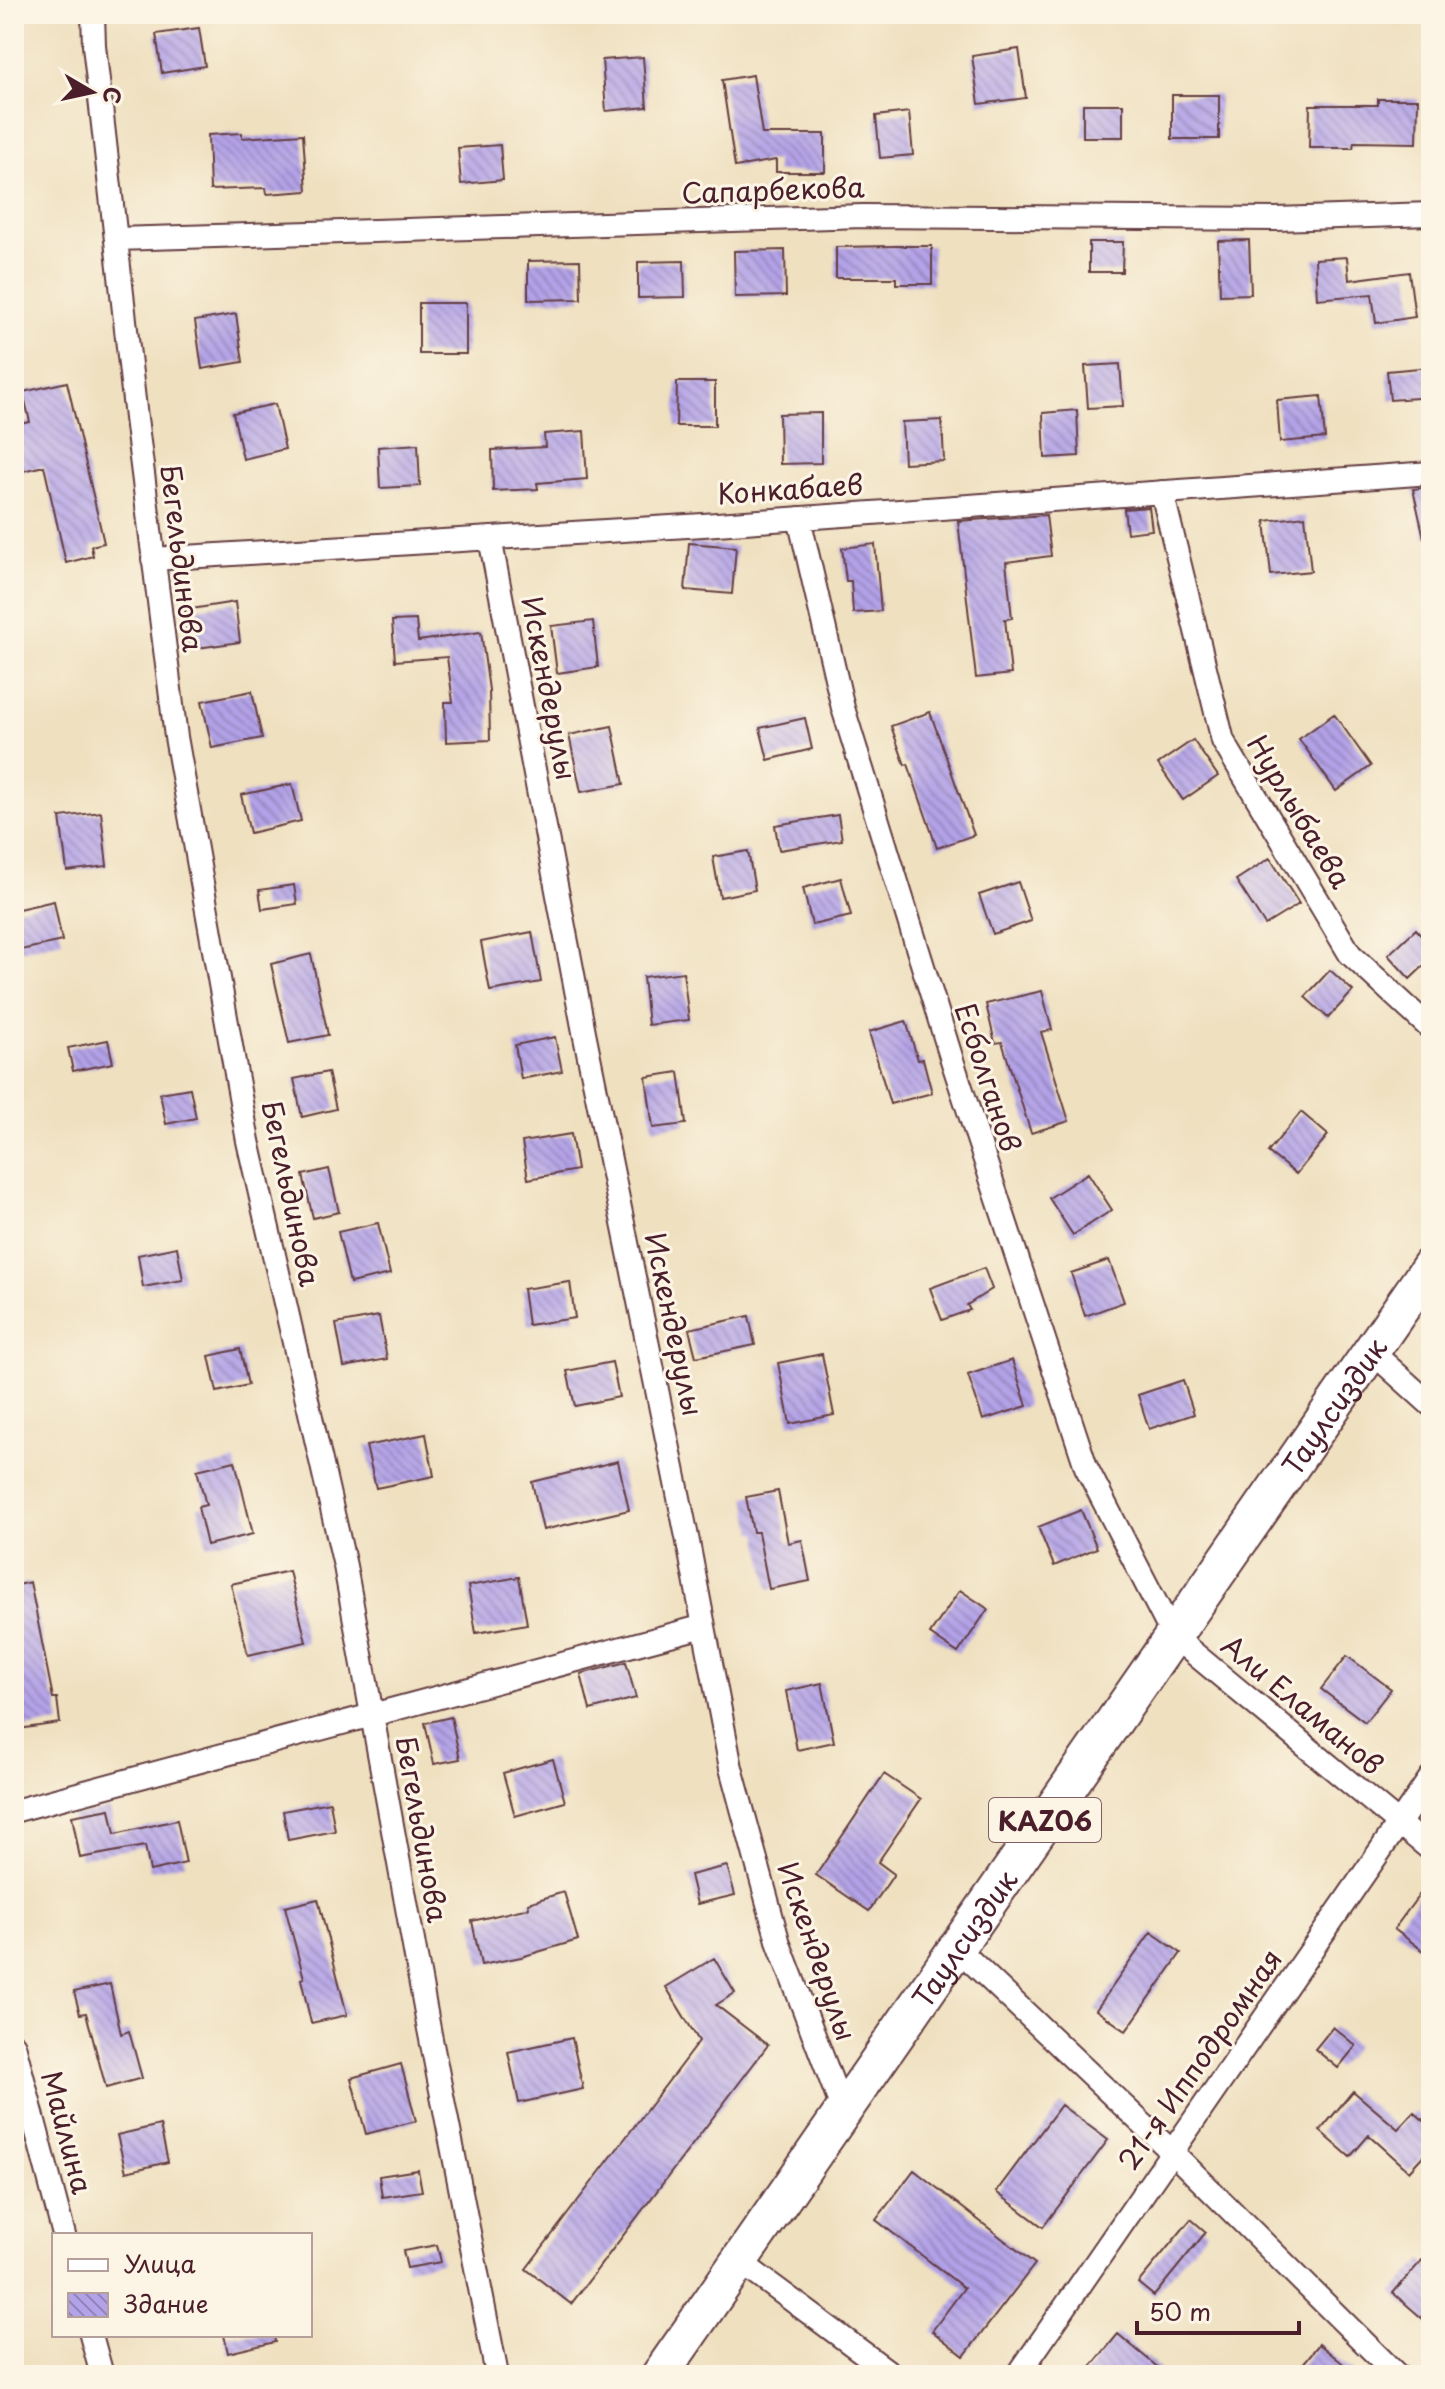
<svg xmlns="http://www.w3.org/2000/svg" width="1445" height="2389" font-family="'Playpen Sans',sans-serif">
  <defs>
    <pattern id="building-back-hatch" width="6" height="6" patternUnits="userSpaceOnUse" patternTransform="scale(2)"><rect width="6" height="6" fill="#b2a2e7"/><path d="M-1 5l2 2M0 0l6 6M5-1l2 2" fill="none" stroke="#9383bb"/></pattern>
  </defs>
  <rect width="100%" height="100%" fill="#fcf5e5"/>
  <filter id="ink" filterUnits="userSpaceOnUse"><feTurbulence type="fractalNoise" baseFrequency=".0125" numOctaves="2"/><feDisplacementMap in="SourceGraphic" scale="16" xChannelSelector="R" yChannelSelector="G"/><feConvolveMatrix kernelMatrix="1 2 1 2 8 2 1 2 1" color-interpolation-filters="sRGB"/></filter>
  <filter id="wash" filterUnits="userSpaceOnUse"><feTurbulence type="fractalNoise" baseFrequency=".006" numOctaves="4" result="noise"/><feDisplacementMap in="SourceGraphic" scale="32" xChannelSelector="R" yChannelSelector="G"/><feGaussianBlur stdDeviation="1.8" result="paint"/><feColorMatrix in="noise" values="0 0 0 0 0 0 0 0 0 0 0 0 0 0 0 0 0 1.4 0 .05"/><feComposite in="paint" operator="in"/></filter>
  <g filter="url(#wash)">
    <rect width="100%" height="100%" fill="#efe0c0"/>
    <g id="blocks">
      <path fill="url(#building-back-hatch)" d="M199,28L205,66L162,73L156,34Z
        M1019,49L1026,98L979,104L972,56Z
        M643,57L647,107L606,111L602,60Z
        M753,75L762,134H825V172H776V160L735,167L722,80Z
        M1172,95H1219V139H1172Z
        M1378,99H1418L1417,143L1354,142L1353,148H1309L1310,105H1378Z
        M1083,104H1123V137H1083Z
        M909,112L913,155L880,158L876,116Z
        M242,133V138L303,134L307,191L267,194L266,188L210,190L208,135Z
        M500,145L503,180L461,184L458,148Z
        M1249,240L1251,294L1220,295L1218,241Z
        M1089,242H1123L1122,272H1089Z
        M896,246H932V284H896V278H836V247Z
        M785,250L786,296L735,297L734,251Z
        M1347,257L1349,280L1409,272L1415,317L1376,323L1372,294L1317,299L1315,259Z
        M580,260L581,299L528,300V261Z
        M684,261L685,297L638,298V262Z
        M419,303H466V354H419Z
        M236,314L243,362L202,369L195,321Z
        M1120,364L1123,406L1088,408L1085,366Z
        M1430,367L1431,397L1390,400L1387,371Z
        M67,382L104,543L91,546L93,556L66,563L44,466L14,473V425L30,422L23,392Z
        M677,382H715V426H676Z
        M1321,396L1325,438L1280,442L1277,400Z
        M275,404L285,449L243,459L233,413Z
        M1077,410L1079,456L1045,458L1043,413Z
        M821,413V463L780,464L779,414Z
        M942,420L944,461L904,463L902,422Z
        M584,431L587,479L537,483L538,489L493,491L492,450L545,447L544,434Z
        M418,444L420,486L380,488L378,447Z
        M1431,487V537L1424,538L1413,489Z
        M1149,507L1152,530L1127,533L1124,509Z
        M1046,515L1051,556L1006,562L1012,618L1005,619L1011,674L976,678L958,521Z
        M1305,516L1311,571L1271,575L1265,521Z
        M689,543L736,547L732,594L685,590Z
        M875,544L881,611L853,613L851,581H846L842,548Z
        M235,602L240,642L190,649L185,610Z
        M416,620L418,641L481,632L489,690L490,740L446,742L445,702H453L447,657L395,661L392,621Z
        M593,621L598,667L557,673L551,626Z
        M252,691L262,738L212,748L202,701Z
        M930,712L974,835L937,848L908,764L905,765L891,726Z
        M1334,714L1371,766L1336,791L1299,739Z
        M805,718L812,749L768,760L760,728Z
        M612,726L624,784L581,792L569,735Z
        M1193,740L1218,776L1183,800L1158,764Z
        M292,784L301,821L250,833L241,795Z
        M101,812L107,866L67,871L60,817Z
        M838,815L842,840L779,850L775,825Z
        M748,851L755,890L720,897L713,857Z
        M1270,858L1299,904L1265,925L1236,880Z
        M841,878L851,916L812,925L803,888Z
        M1018,882L1031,921L993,934L979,895Z
        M294,885L297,904L262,909L259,890Z
        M54,901L62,941L21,950L14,910Z
        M1416,929L1431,946V959L1410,979L1388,955Z
        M532,932L541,982L490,991L481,942Z
        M311,954L328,1035L289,1043L271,964Z
        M1330,970L1353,991L1328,1018L1305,997Z
        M683,972L689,1020L648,1025L643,977Z
        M1042,991L1052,1030L1041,1032L1069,1121L1031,1133L1002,1042L995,1043L986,1004Z
        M906,1021L918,1060L923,1059L932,1093L890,1104L869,1032Z
        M555,1037L562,1071L521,1079L515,1045Z
        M108,1040L113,1063L73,1071L68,1048Z
        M328,1072L336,1109L302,1117L294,1079Z
        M679,1072L686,1124L653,1128L646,1077Z
        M190,1088L196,1118L166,1124L160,1093Z
        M1301,1112L1328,1135L1296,1174L1268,1152Z
        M571,1134L577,1170L528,1179L522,1142Z
        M329,1169L339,1212L313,1218L303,1175Z
        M1088,1173L1112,1210L1073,1235L1049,1198Z
        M378,1223L390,1274L350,1283L338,1232Z
        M177,1247L183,1280L143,1287L138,1255Z
        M1109,1260L1124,1302L1085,1316L1071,1273Z
        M984,1268L992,1289L967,1305L970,1310L942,1320L930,1288Z
        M570,1282L575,1318L528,1325L523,1289Z
        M379,1316L387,1359L344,1367L336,1324Z
        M749,1316L755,1345L696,1357L689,1329Z
        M240,1349L248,1385L217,1392L209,1356Z
        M822,1354L834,1415L790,1424L778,1363Z
        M1012,1360L1027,1406L983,1420L968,1375Z
        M612,1362L619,1397L575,1406L567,1371Z
        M1183,1380L1194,1414L1149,1429L1138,1395Z
        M426,1434L434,1476L376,1488L366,1446Z
        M235,1461L253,1534L207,1545L198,1507L206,1505L197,1470Z
        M618,1461L629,1510L543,1530L532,1482Z
        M778,1491L788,1543L802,1540L810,1581L769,1589L758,1532H753L746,1497Z
        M1081,1510L1097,1548L1054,1566L1038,1527Z
        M289,1571L306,1642L248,1655L231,1584Z
        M519,1577L527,1624L476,1633L468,1586Z
        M30,1582L53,1698H57L60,1723L18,1729L14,1696V1586Z
        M960,1590L988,1609L958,1653L930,1634Z
        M1347,1656L1391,1689L1365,1722L1321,1689Z
        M626,1662L636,1698L590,1710L581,1674Z
        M822,1683L834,1742L797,1750L786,1691Z
        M451,1717L460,1759L434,1764L425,1723Z
        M553,1759L565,1802L515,1816L503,1773Z
        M884,1774L921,1799L878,1862L894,1874L869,1911L816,1875Z
        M330,1802L335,1831L288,1840L283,1811Z
        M110,1809L115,1834L177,1820L186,1863L150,1871L145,1846L80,1858L72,1816Z
        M727,1866L735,1895L697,1904L690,1875Z
        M1431,1879V1942L1424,1951L1394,1929Z
        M564,1892L578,1940L521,1957L481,1965L472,1921L529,1908L528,1903Z
        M318,1899L347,2015L311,2023L301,1979L304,1978L285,1907Z
        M1151,1932L1181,1953L1126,2031L1096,2010Z
        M714,1958L735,1993L716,2005L768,2045L571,2304L526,2269L699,2041L666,1987Z
        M110,1984L121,2034L129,2031L142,2078L106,2088L86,2013L80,2014L74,1992Z
        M1333,2027L1356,2046L1338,2068L1315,2049Z
        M572,2038L583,2089L519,2103L508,2052Z
        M401,2064L416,2121L366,2134L351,2078Z
        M1353,2091L1398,2129L1414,2112L1431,2127V2147L1409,2171L1369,2135L1350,2157L1320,2131Z
        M1061,2105L1108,2140L1043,2227L996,2192Z
        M160,2125L168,2162L126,2172L117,2135Z
        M418,2170L422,2191L382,2197L379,2176Z
        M914,2170L1035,2264L964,2356L932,2331L964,2288L876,2220Z
        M1191,2219L1206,2232L1154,2296L1138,2283Z
        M437,2245L441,2262L407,2268L403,2251Z
        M1422,2260L1431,2267V2326L1393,2293Z
        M1118,2334L1167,2375H1084Z
        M224,2335H274L275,2342L228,2353Z
        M1319,2344L1357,2375H1294Z"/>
    </g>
  </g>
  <g filter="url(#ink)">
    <use href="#blocks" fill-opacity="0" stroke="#633c41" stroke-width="2"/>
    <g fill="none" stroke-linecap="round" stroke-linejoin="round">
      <defs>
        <path id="minor" d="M93,14L94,45L136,418L176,737L248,1141L345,1566L429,2029L497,2375
          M116,239L863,216L1276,219L1431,214
          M1162,492L1223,741L1350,954L1431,1029
          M799,518L843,708L952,1060L1086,1467L1173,1636L1431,1850
          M490,538L584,1032L687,1537L731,1768L779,1944L843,2111
          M153,559L703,525L1431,473
          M1371,1351L1431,1405
          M14,1811L704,1626
          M956,1947L1171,2151L1397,2375
          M14,2045L64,2235
          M739,2261L893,2375
          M91,2335L102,2375
          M1018,2375L1431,1777"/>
        <g id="primary">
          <path id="s1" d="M660,2375L1431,1265"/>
        </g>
      </defs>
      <use href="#minor" stroke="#633c41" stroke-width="26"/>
      <use href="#primary" stroke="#633c41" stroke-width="40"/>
      <use href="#minor" stroke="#fff" stroke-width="22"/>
      <use href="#primary" stroke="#fff" stroke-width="36"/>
    </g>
  </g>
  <g text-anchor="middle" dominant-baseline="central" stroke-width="6" stroke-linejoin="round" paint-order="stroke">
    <rect fill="#fcf5e5" stroke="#7f5f63" stroke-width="2" x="989" y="1798" width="112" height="44" rx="6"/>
    <g font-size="26" font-weight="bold" fill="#4a1f2b">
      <text x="1045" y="1820">KAZ06</text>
    </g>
    <g font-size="28" fill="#4a1f2b" stroke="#fcf5e5">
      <text transform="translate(773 189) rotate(-2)">Сапарбекова</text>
      <text transform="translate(790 488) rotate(-4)">Конкабаев</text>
      <text transform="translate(183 558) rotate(83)">Бегельдинова</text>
      <text transform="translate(550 688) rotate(79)">Искендерулы</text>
      <text transform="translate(1300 811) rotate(59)">Нурлыбаева</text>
      <text transform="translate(989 1077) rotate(72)">Есболганов</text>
      <text transform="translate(292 1193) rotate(78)">Бегельдинова</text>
      <text transform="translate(675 1324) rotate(78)">Искендерулы</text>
      <text stroke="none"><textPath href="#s1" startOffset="1180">Таулсиздик</textPath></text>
      <text transform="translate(1303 1704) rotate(40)">Али Еламанов</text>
      <text transform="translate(423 1829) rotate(80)">Бегельдинова</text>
      <text stroke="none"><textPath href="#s1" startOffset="532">Таулсиздик</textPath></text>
      <text transform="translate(818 1951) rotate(71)">Искендерулы</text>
      <text transform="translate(1199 2059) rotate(-55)">21-я Ипподромная</text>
      <text transform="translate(68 2132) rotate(75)">Майлина</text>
    </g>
  </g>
  <rect width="1445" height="2389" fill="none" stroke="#fcf5e5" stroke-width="48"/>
  <rect x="52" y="2233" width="260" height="104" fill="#fcf5e5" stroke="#b59f9b" stroke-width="2"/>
  <rect x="68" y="2259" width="40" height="12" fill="#ffffff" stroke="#b59f9b" stroke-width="2"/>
  <text x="124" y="2273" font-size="24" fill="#4a1f2b">Улица</text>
  <rect x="68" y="2293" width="40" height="24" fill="url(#building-back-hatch)" stroke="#b59f9b" stroke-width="2"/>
  <text x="124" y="2313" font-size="24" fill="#4a1f2b">Здание</text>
  <g transform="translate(92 92) rotate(99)" stroke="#fcf5e5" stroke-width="6" paint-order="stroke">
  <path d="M0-6L14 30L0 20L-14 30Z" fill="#4a1f2b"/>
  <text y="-12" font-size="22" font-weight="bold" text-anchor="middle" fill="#4a1f2b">С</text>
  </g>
  <path d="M1137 2321v12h162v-12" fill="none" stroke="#4a1f2b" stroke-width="4"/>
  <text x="1149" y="2321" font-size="24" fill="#4a1f2b" stroke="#fcf5e5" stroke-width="6" paint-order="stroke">50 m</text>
</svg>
